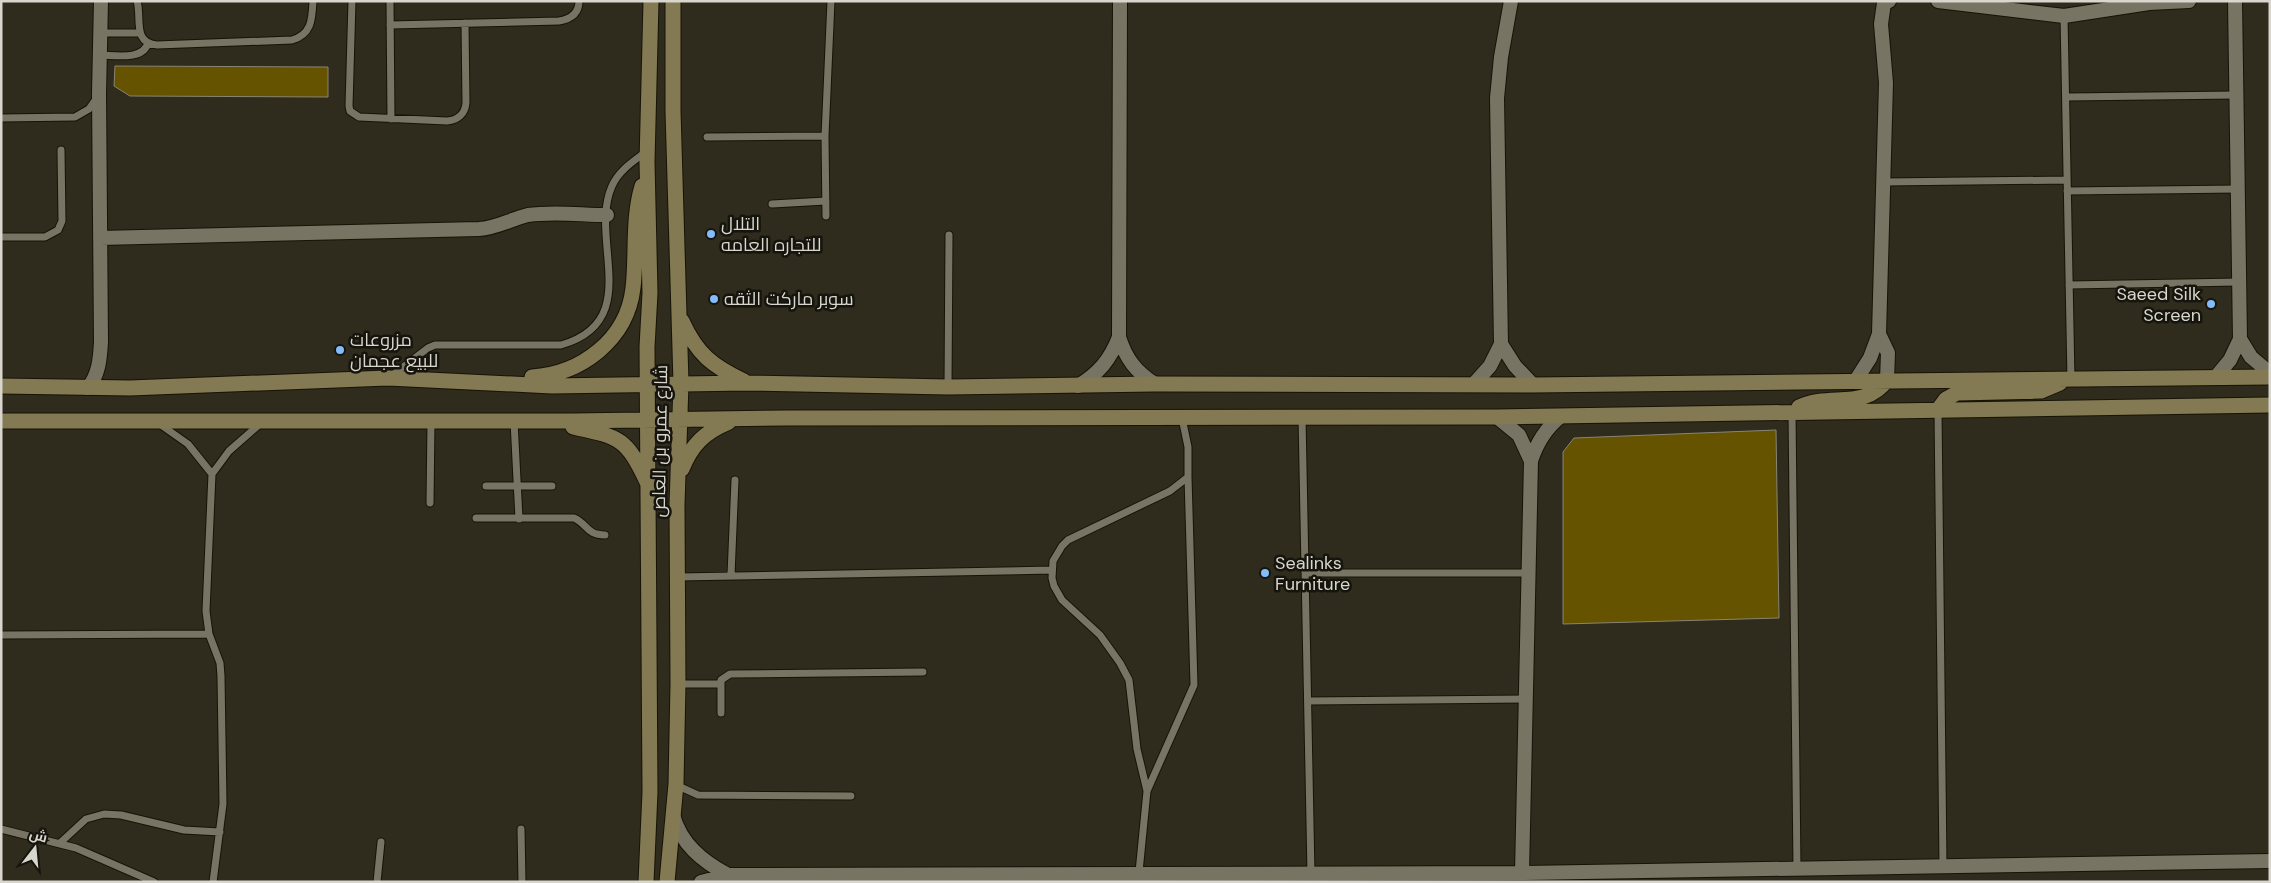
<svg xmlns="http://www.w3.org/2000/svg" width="2271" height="883" font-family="'DM Sans',Cairo,sans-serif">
  <rect width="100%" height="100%" fill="#2f2b1d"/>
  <path fill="#655300" stroke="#898574" d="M115,66L328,67V97L130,96L114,86Z
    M1776,430L1779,618L1563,624V452L1574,438Z"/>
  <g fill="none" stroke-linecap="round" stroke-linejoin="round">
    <defs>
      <path id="lane" d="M137,1C142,18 132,43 157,45L292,40C312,34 312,19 313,1
        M352,1L349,106L350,111L359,117L447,121C458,120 465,114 466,103L465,23
        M390,1L391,119
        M2064,16L2071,380
        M390,25L559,21C571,19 579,13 579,1
        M100,33H140
        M100,55C114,55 143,61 148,43
        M2066,97L2236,95
        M1,118L75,117L89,109L96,99
        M707,137L825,136
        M1883,182L2067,180
        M2067,191L2238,189
        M772,204L826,201
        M826,216L825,136L831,1
        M1,237H45L58,230L62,221L61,150
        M2069,285L2239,282
        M390,377L428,348L435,345H561C645,321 588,239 612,186C619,170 634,161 647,151
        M948,387L949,235
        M1938,410L1943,866
        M1792,412L1797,868
        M1302,417L1311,874
        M514,421L519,519
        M161,425L188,444L212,474
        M486,486H552
        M430,503L431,422
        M476,518H574C588,524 586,535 605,535
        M1305,573H1529
        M731,575L735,480
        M678,577L1052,570
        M1,635L209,634
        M678,684H720
        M1308,701L1526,699
        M721,713V680L730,674L923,672
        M676,785L698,795L851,796
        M1147,791L1194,685L1188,477
        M1,829L76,848L154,882
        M521,829L522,882
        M60,843L86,819L104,814L121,815L184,830L220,832
        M213,882L223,804L221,676L220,663L209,634L206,611L212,474L229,451L261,423
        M377,882L381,842
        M1138,882L1147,791L1137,749L1129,680L1120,663L1100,635L1062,600L1054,586L1052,578L1053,561L1062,546L1068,540L1170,491L1188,477V447L1182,418"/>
      <path id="street" d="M1120,1L1119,337C1126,359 1136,372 1155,384
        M1938,1L2064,16L2149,3L2189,1
        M100,238L479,229C497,228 511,219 528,215C553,211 582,215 607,215
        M1879,334L1888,353L1887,380
        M2240,339L2251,357L2270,373
        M1501,344L1515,366L1533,385
        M2215,378L2230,360L2240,339L2235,1
        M1856,380L1870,358L1879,334L1886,83L1881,24L1884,3L1889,1
        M1473,385L1490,366L1501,344L1497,98L1501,57L1511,1
        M1078,386C1099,373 1110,360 1119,337
        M88,388C99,374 100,359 101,342L99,93L101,1
        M1497,417L1519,435L1531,461
        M673,815C681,844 702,861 728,875
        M1522,873L1531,461C1537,442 1546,428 1561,416
        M701,882L728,875L1522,873L2270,861"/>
      <path id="secondary" d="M682,321C697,354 712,366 744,381
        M532,377C581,374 627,340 633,288C637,254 632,220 642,186
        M1,386L130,388L388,378L552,386L748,383L948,387L1155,384L1533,385L2270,377
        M1799,407C1830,392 1864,411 1887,380
        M1938,410L1946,399L1957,393L2041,391L2060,383
        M1,421H572L786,418L1497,417L2270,405
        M573,427C619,437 626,437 647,482
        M682,469C692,444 705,432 729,422
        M646,882L650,792L647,347L650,293L647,162L651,1
        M667,882L676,784L678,684L677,505L681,383L673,111V1"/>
    </defs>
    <use href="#lane" stroke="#171307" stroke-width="9"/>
    <use href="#street" stroke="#171307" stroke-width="16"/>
    <use href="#secondary" stroke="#171307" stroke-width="17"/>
    <use href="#lane" stroke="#787464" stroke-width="7"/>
    <use href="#street" stroke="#787464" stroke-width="14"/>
    <use href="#secondary" stroke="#837953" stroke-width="15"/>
  </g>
  <g fill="#84bcfb" stroke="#15140d" stroke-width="2">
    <circle cx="711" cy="234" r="5"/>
    <circle cx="714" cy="299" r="5"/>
    <circle cx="2211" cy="304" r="5"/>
    <circle cx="340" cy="350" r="5"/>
    <circle cx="1265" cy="573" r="5"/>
  </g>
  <g text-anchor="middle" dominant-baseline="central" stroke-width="5" stroke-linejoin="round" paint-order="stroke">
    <g font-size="18" fill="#d9d6cd" stroke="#15140d" text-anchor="start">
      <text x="721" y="224">التلال<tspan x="721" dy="21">للتجاره العامه</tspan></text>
      <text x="2201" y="294" text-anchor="end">Saeed Silk<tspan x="2201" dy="21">Screen</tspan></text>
      <text x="724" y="299">سوبر ماركت الثقه</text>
      <text x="350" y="340">مزروعات<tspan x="350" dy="21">للبيع عجمان</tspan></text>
      <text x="1275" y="563">Sealinks<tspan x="1275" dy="21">Furniture</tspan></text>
    </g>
    <g font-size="18" fill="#d9d6cd" stroke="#15140d">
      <text transform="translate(660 441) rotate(-89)">شارع عمرو بن العاص</text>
    </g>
  </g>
  <rect width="2271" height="883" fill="none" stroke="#d9d6cd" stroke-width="5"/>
  <g transform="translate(35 848) rotate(16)" stroke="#15140d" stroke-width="4" paint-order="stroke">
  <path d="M0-4L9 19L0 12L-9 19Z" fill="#d9d6cd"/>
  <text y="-8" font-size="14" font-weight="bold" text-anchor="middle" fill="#d9d6cd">ش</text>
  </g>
</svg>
